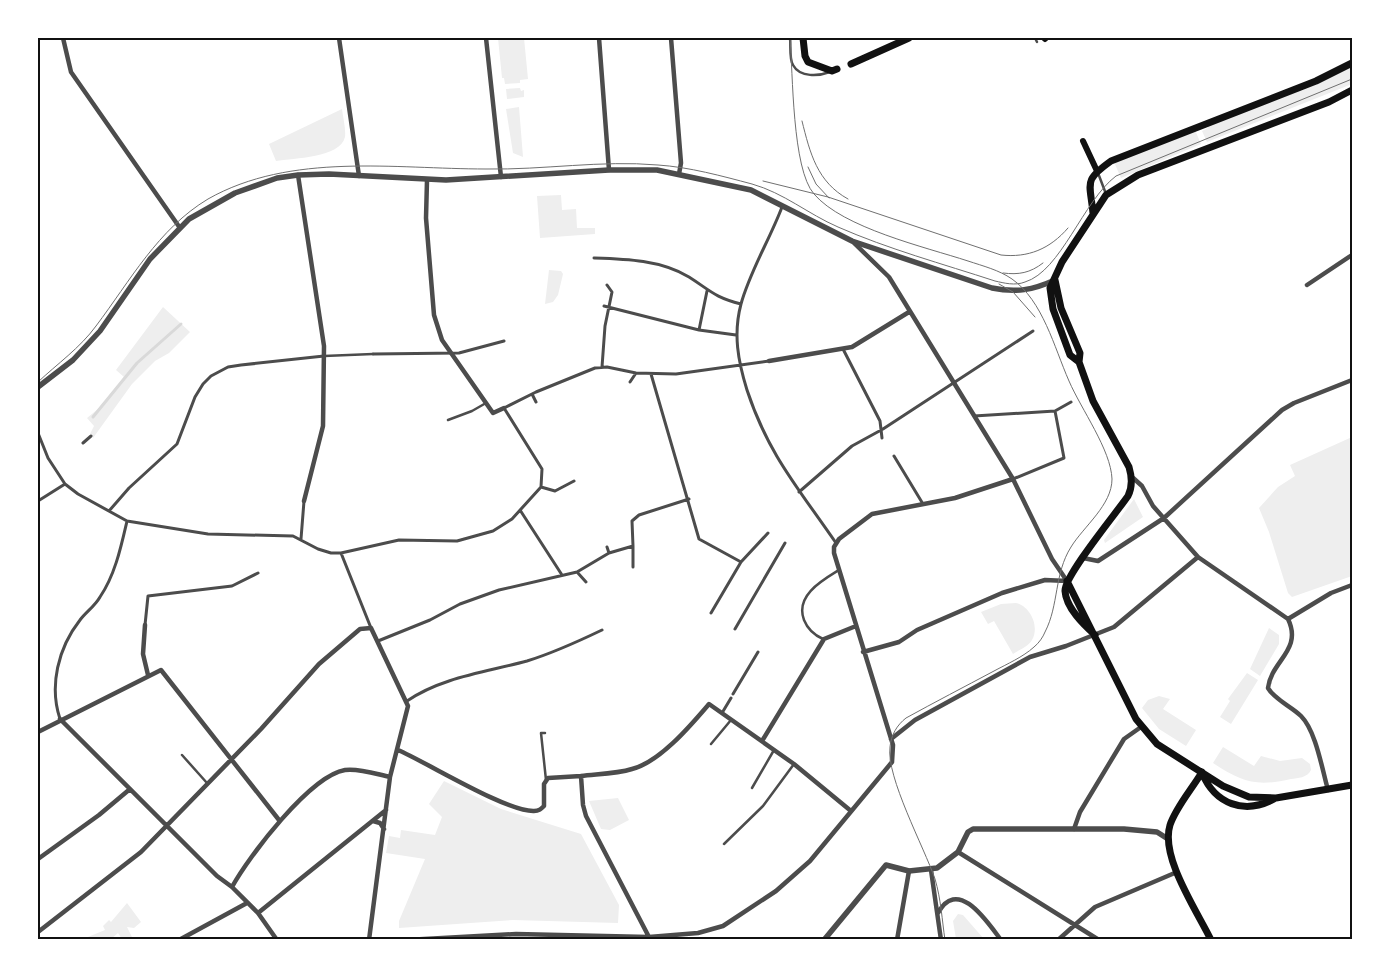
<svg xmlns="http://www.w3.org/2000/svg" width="1390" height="977" font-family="'Asap Condensed',sans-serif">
  <rect width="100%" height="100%" fill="#fff"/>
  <path fill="#eee" d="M498,38H524L528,79L520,80V83L505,84L504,78H502Z
    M1352,66V84L1207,142L1202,131L1208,128L1207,125Z
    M520,88L521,91L524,90V97L507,99L506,89Z
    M519,107L523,157L513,153L506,109Z
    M342,109C343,118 346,129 345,137C340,158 294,158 276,161L269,144Z
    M1195,130L1201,144L1121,178L1114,162Z
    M561,195L562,210L576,209L577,228H595V234L540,238L537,196Z
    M549,270L561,271L563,274L558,295L553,302L545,304Z
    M163,307L190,332L169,353L155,361L132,384L93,438L90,434L94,426L87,418L98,409L124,377L116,370Z
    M1352,437V576L1292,597L1288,593L1269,532L1259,508L1278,487L1295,476L1290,465Z
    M1134,499L1143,517L1105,543L1104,540Z
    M1016,603C1030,606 1040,626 1032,640C1029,646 1019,650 1013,654L994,621L988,624L981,612L1001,604Z
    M1269,628L1279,635V644L1260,676L1250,669Z
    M1247,673L1258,680L1231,724L1220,717L1230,701L1228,699Z
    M1159,696L1170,699L1163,709L1196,730L1186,746L1159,729L1142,708L1148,700Z
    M1223,747L1254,766L1261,756L1280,761L1302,758L1310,764L1311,770C1307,778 1298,778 1291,779C1256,787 1242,782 1213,763Z
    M444,781L501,809L581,834L619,905L618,923L513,920L399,928V921L425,859L386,853L389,836L400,838L401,830L435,835L442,817L429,804Z
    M618,798L629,820L610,830L601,829L589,801Z
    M127,903L141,922L134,928L127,927L133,939H122L118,933L111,939H83L105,930L103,926L109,920L111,922Z
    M958,914L963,915L984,939H956L953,921Z"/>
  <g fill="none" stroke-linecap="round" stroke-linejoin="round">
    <path stroke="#d9d9d9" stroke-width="3" d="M93,417L137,363L181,324"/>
    <path stroke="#4c4c4c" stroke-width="2.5" d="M790,38C791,45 789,59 793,65C800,78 819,76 830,72
      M1035,38L1037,42
      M1098,173L1106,194
      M324,356L373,354
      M448,420L472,411L486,403
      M823,639C814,635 808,630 804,620C795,596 821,581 839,570
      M545,733H541L546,780
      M711,744L731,720
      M182,755L207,783
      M752,788L774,750
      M724,844L763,806L794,764"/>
    <path stroke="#4c4c4c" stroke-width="3" d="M782,207C770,239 750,271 741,304C733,334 738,361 747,390C768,454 799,489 836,543
      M594,258C626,259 661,260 689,277C711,291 714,297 741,304
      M604,306L699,330L736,335
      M699,330L707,291
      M843,349L880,421L882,438
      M373,354L459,353L504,341
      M602,367L605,326L612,292L607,285
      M651,374L699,539L741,562
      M630,382L636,373
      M532,394L536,402
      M974,416L1055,411L1071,402
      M38,433L48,458L65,484L78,494L127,521L208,534L293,536L318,549L331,553H341L399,540L457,541L493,531L512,519L541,487L542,469L504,408L536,392L595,368L607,367L636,373L676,374L769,361
      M83,443L91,436
      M894,456L923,504
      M1013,479L1064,458L1055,411
      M541,487L555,491L574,481
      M799,492L852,446L883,429L1033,331
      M38,501L65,484
      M520,510L562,575
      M109,511L129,488L177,444L195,397L203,384L211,376L228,367L241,365L324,356
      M301,539L304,501
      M633,546V567
      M607,547L609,553
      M341,553L371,628
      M577,572L586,582
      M711,613L741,562L768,533
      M145,625L148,596L232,586L258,573
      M735,629L785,543
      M378,641L430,620L460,604L499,590L577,572L609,553L633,546L632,521L639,515L689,499
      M733,694L758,652
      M407,701C442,677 487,672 527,661C553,653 577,642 602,630
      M722,713L731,698
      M60,719C49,686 58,648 80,620C86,612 95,606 100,597C115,575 121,547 127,521"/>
    <path stroke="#4c4c4c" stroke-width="4.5" d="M63,38L71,72L180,228
      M339,38L359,176
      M486,38L501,177
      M599,38L609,170
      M671,38L681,163L679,174
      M298,175L324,346L323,426L304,501
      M427,180L426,218L434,315L442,340L493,413L504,408
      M852,241L889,277L1013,479L1052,559L1067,581
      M1307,285L1352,255
      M769,361L852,347L909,312
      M1131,476L1142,486L1153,506L1198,557L1288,619C1303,650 1271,661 1268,688C1275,700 1291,706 1301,716C1316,731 1322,769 1328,790
      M1083,558L1098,561L1164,518L1282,410L1294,403L1352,380
      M1288,619L1331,593L1352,585
      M145,625L143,654L148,675
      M863,652L899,642L917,630L1002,593L1045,580L1067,581
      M60,719L217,876L232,887L258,913L277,940
      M38,732L161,670L279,820
      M891,739L915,720L1030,657L1066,646L1114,627L1198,557
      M762,741L824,639L856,626
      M398,750C428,763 507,812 534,811C539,811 541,809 544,806V784L548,778L581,776L583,805L586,816L650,939
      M581,776C597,774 616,774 632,769C660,762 691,725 709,704L794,764L851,811
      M373,821L380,823L384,829
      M1074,829L1080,812L1124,739L1141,727
      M958,852L1099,940
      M38,859L99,815L130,789
      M931,870L941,940
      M232,887C249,856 310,776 345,770C359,768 376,774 390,777
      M258,913L386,810
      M938,913C958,876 988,923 1001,940
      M38,932L141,852L261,729L319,664L360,629L371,628L408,706L390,777L369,940
      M179,940L247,903
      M406,940L516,934L649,937L698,933L723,926L776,891L810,861L892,762L893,745L834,553V547L839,539L872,514L955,498L1013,479
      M897,940L909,871
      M1058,940L1095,907L1177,872"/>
    <path stroke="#4c4c4c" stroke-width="5.5" d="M38,387L73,360L100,331L150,259L189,219L235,193L277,178L298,175L329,174L446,180L609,170H657L751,190L852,241L992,288C1016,293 1033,290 1055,280
      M824,940L886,865L909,871L937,868L958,852L968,832L973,829H1124L1157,832L1168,839"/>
    <path stroke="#111" stroke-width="6" d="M1044,38L1045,39
      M1083,141L1097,171"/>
    <path stroke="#111" stroke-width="7" d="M803,38L805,56L808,62L832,71L837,69
      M851,64L909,38
      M1093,213C1090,182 1083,181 1111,161L1316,81L1352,63
      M1055,280L1061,308L1080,353L1079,362L1093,401L1129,467C1132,477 1133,486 1128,496C1117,512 1064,576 1065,591C1066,608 1084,625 1095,635
      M1079,362L1070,355L1053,309L1050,288L1062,262L1106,195L1138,175L1329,102L1352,90
      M1067,581L1136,719L1157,744L1223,786L1249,797L1276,798L1352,785
      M1202,772C1192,789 1176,807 1170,825C1160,857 1197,911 1211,940
      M1202,773C1215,804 1244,815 1274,799"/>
    <path stroke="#707070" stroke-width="1" d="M790,38C793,73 792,169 814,194C843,228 925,247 968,261C983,266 999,270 1012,279C1043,301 1054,347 1069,381C1081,409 1111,450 1112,479C1112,505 1084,526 1071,547C1054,574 1059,605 1045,632C1043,637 1039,643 1034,647C1023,657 1007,664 994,671C964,687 935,702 906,718C897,725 891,735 890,747C886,777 924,847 935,879C941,899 942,920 945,940
      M802,121C810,153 817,182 848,199
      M808,167L816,184L829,198
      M763,181L828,197L1001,255C1028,258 1050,249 1068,228
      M1003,273C1019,275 1030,273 1043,263
      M999,284L1013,292L1035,317
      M38,382C57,364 80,348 96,326C130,281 158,229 208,199C291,152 395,169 486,169C544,170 601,160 658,165C689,167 722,176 752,184C784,193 808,214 838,227C888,249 943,264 995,281C1004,283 1015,286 1025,282C1061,271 1083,201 1116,176L1352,79"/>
  </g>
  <rect width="1390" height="977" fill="none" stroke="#ffffff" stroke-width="78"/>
  <rect x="39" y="39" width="1312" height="899" fill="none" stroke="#111" stroke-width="2"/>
</svg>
